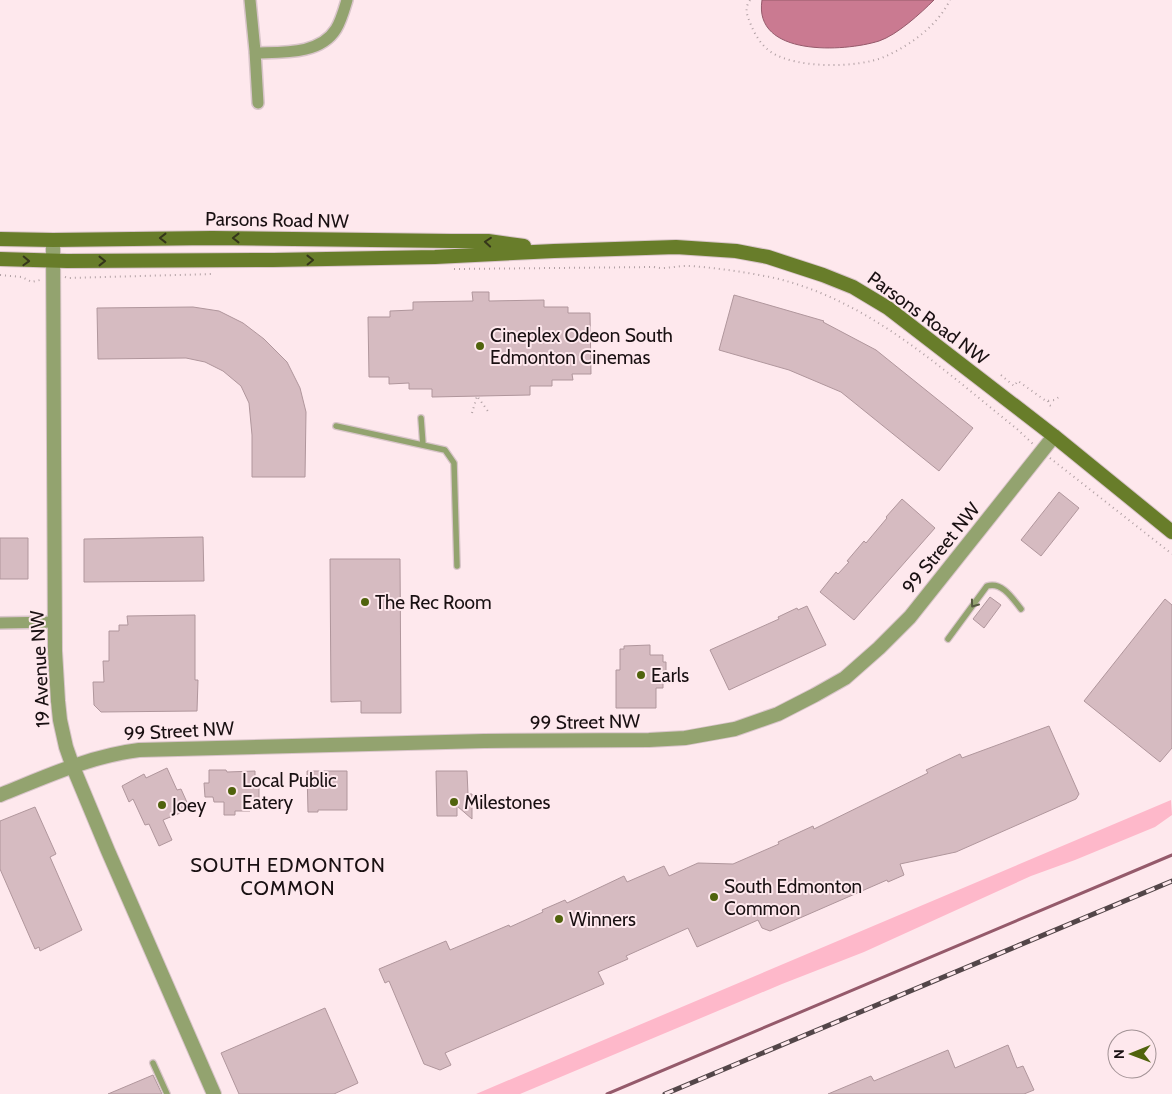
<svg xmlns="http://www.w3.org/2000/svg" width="1172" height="1094" font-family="Cabin,sans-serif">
  <rect width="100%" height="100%" fill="#fee8ed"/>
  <path fill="#feb8ca" d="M1171,800L1172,815L1155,827L1075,860L1031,876L864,952L782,984L520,1094H476Z"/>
  <path fill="#ca7a91" stroke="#955a6b" d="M762,0H934C921,13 897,35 879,41C844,52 753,57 762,0Z"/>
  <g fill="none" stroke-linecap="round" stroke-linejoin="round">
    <path stroke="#955a6b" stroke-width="3" d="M607,1094L1172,855"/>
  </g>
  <path fill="#d6bbc1" stroke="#b0969c" d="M472,292H489V301L544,300V307H568V313H590L591,374H572L573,380H552V386H530V395L432,397V389H409V383L389,384V377H369L368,317H390V311L413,310V302L473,301Z
    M734,295L824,321L823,322L876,350L973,428L939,471L841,392L789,370L719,350Z
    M193,307L219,311L243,323L264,339L287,362L300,388L306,412L305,477H252V435L249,403L241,386L223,371L205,362L186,358L98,359L97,308Z
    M1059,492L1079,508L1041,556L1021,540Z
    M902,499L935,528L854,620L820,592L836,572L838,574L849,562L847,561L864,541L866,543L887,518L886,517Z
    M203,537L204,581L84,582V539Z
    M0,538H28V579H0Z
    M330,559H400L401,713H361V701L331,702Z
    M990,597L1001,605L984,628L973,619Z
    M1165,599L1172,605V748L1160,762L1084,701Z
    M807,606L826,645L729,690L710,650L779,619L778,617L797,608L798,610Z
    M195,615V680H198L197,711L101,712L94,705L93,682H104L103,661H109V631H119V625H128L127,616Z
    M650,645V655H663V662H666V679H663V688H656V708H616V670H620V649H624V646Z
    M1049,726L1079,794L1076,799L956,852L900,864L904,875L888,882L887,880L770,931L762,928L758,920L697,947L688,928L626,956L628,959L598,972L604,984L445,1053L451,1065L440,1070L424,1064L389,981L385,983L379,969L446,941L450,950L509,925L510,927L543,912L542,910L565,900L567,903L624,876L627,882L664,866L669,876L698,863L733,864L779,844L778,842L813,826L814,829L928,773L926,770L960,754L962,758Z
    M167,768L177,790L181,789L190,809L163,820L172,840L159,846L149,824L145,825L133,799L129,802L122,786L144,774L146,778Z
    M209,770H226L227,772L255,771V785H259V801H250V811H235V815H224V802H214L213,797H205L204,783H209Z
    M307,771H347V810H318V812H308Z
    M436,771H467L468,794H472V819L457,806V816H437Z
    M35,807L56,854L50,857L82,930L40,951L39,947L35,949L0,869V821Z
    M325,1008L358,1083L334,1094H239L221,1053Z
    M1008,1045L1017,1068L1023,1066L1034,1090L1024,1094H828L871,1076L874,1081L948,1050L955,1068Z
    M153,1075L162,1094H108Z"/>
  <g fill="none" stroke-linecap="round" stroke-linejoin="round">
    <defs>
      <path id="service" d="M421,418L423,445
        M336,426L445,450L454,463L457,566
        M948,639L987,586C1002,581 1013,599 1021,609
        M153,1063L167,1094"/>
      <path id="minor" d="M250,0L255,51L258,103
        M255,53C282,52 320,55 336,29C341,21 344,10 347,0
        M0,623L55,622"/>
      <path id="tertiary" d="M53,240L55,651L58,701L60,720L66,747L73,767L108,851L214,1094
        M0,795C45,777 90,756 139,750L484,741L649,740L685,738L735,729L778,714L815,695L845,678L879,648L910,617L1054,436"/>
      <path id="secondary" d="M0,239L53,240L212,238L451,241H488L524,246
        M0,259L67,261L273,260L435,257L554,251L676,247L736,251L768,257L823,275L853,287L888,308L1054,436L1172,532"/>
    </defs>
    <use href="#service" stroke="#d9c5ca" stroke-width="8"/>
    <use href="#minor" stroke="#d9c5ca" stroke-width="14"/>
    <use href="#tertiary" stroke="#d9c5ca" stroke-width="16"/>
    <use href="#secondary" stroke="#d9c5ca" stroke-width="16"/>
    <path stroke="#b1a0a4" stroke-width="2" stroke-dasharray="1 4" stroke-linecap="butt" d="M750,0C744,9 747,15 751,25C755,35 762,46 771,52C796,69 858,68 884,57C911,45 937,26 950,0
      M454,269L654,267C666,270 678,265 691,266C718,268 744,272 770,277C867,298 942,369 1017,429L1033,444
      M0,275L22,277L32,282L40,280
      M65,277L68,278L214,274
      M1001,375L1014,386L1018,381L1046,401L1055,400L1060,396
      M1048,401L1049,405L1053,407
      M472,413L477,396L490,414
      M1050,458L1172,554"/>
    <use href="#service" stroke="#93a36f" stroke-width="5.5"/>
    <use href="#minor" stroke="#93a36f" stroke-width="11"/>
    <use href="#tertiary" stroke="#93a36f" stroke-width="14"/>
    <use href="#secondary" stroke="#687d2a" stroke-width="14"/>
    <defs>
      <path id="rail" d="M665,1094L1172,881"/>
    </defs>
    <use href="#rail" stroke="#534649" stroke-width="5"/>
    <use href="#rail" stroke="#fee8ed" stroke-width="3" stroke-dasharray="9" stroke-linecap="butt"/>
  </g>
  <defs><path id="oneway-chevron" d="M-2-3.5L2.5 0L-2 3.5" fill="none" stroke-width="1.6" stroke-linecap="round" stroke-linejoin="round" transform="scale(1.25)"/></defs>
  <g stroke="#35361a">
    <use href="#oneway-chevron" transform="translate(163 238) rotate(180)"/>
    <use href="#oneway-chevron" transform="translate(236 238) rotate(-180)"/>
    <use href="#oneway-chevron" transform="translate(488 242) rotate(-175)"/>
    <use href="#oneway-chevron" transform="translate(310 260) rotate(-1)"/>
    <use href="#oneway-chevron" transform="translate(26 261) rotate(2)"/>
    <use href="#oneway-chevron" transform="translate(102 261)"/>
  </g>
  <use stroke="#565a40" href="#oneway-chevron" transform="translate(974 604) rotate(126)"/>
  <g fill="#50630d" stroke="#fee8ed" stroke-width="2">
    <circle cx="480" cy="346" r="5"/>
    <circle cx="365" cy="602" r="5"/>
    <circle cx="641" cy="675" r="5"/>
    <circle cx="232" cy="791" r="5"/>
    <circle cx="454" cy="802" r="5"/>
    <circle cx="162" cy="805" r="5"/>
    <circle cx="714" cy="897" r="5"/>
    <circle cx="559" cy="919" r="5"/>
  </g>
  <g text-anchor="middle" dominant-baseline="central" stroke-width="4" stroke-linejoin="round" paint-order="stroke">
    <g font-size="19" fill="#191012" stroke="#fee8ed">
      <text transform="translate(277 220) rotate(1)">Parsons Road NW</text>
      <text transform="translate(928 318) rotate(36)">Parsons Road NW</text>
      <text transform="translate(941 548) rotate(-51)">99 Street NW</text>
      <text transform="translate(40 669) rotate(-93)">19 Avenue NW</text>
      <text transform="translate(585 722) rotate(-1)">99 Street NW</text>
      <text transform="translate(179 731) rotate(-3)">99 Street NW</text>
    </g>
    <g font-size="19" fill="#191012" stroke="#fee8ed" text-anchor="start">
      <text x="490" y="335">Cineplex Odeon South<tspan x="490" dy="22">Edmonton Cinemas</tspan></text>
      <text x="375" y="602">The Rec Room</text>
      <text x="651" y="675">Earls</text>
      <text x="242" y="780">Local Public<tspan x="242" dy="22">Eatery</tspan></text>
      <text x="464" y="802">Milestones</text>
      <text x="172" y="805">Joey</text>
      <text x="724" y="886">South Edmonton<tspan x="724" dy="22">Common</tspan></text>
      <text x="569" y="919">Winners</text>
    </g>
    <g font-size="20" letter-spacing="1" fill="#191012" stroke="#fee8ed">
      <text x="288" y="865">SOUTH EDMONTON<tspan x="288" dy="23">COMMON</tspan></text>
    </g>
  </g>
  <g transform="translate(1132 1054) rotate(269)"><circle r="24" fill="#fee8ed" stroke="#a29295"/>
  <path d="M0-4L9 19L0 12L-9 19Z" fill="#50630d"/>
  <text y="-8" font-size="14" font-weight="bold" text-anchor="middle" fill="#191012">N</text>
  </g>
</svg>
